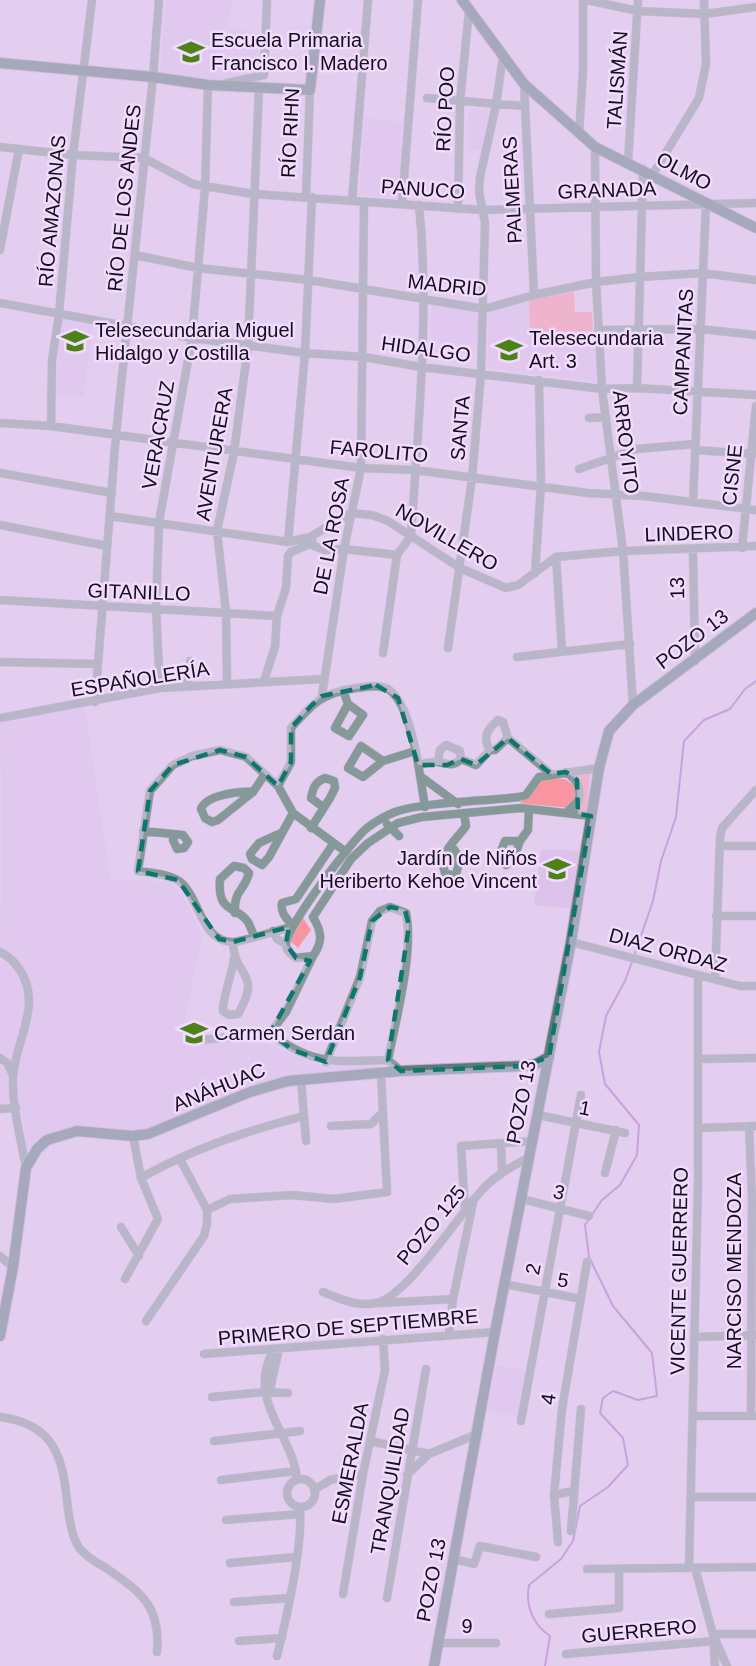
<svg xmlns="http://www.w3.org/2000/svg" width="756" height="1666" font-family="Arial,sans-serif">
  <rect width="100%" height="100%" fill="#e4cef0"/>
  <path fill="#dcc1ea" d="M165,0H232L227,28L262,34L260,71L216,80L160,75Z
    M468,109L495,111L490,151L469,150Z
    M364,118L402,122L399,198L359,195Z
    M529,300L531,332L593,331L597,382L487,368L489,313Z
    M432,305L480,311L477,345L429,341Z
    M63,319L93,324L83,397L56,395L57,358Z
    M84,701L110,879L170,882L189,906L202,936L182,1031L186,1043L249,1036L312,1063L379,1065L387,1071L273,1079L250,1085L151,1128L132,1132L58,1130L27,1149L21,1109H0V960L4,959L0,952L2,844L0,723L22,720L28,716Z
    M541,849L579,851L570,908L534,905Z
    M496,1365L527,1371L519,1417L488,1411Z"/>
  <path fill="#f995a0" d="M574,292L575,312H592L593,331L530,332L529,300Z
    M590,774L587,811H571L579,802L574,776Z
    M551,779H565L575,786L577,799L570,808L520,803L540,781Z
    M303,918L311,930L298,948L289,940V934Z"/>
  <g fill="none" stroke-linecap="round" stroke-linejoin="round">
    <path stroke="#a86cc6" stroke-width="2" d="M634,956L653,901L661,861L676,817L684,741L704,720L730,709L745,689L756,681
      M545,1666L550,1636C533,1625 525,1605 529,1585L561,1559L573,1541L580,1506L608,1487L628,1465L623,1438L600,1413L603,1398L613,1391L638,1400L657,1396L652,1353L613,1306L589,1257L585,1225L602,1200L620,1185L637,1155L639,1125L605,1084L599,1052L606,1016L625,981L632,962"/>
    <defs>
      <path id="street" d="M587,0L638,11L705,14L756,7
        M227,83L264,75L267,0
        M524,84L534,295
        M427,98L523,106
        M579,133L583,71V0
        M0,147L73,155L144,158L193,184L253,194L482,210L756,203
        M595,147L596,282L602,389L623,551L633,705
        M628,162L638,0
        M653,174L699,98L706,64L704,0
        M306,196L310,90
        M352,201L368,0
        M402,203L418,0
        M458,209L460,102L469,10
        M0,250L19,149
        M135,255L198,268L309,280L484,309L534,295L596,282L640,277L703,273L756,280
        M0,303L192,338L305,353L364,357L421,367L602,389L637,388L756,395
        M598,330L700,329L756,335
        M637,388L643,169
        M589,418L606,417
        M0,423L51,426L361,468L415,470L588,493L644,496L756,510
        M51,426L52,360L59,314L73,155L92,0
        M695,450L755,454
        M579,469L636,449L695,444
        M0,473L112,493
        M693,501L706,204
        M110,516L288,542L310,537L351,513L372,515L388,521L460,568L506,588L518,585L556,557L623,551L756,546
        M0,525L107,546
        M311,538L314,546L325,550L344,549L397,555
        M288,542L305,353L312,197
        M742,548L756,406
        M693,550L695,661
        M556,557L562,651
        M535,573L541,485L539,380
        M0,600L277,616
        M448,648L472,478L481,373L485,223L479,192L480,177L496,105L503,56
        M383,653L397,555L411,536C418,426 430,314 419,205
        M517,657L630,644
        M0,662L98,664
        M264,681L275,647L277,616L286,588L288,556L291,552L312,543
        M227,683L226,612L217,531L234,452L248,346L259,88
        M187,686L190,661
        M160,688L156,609L159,522L192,338L205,188L208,85
        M343,690L348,704L363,715L349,736L335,728L348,704
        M322,696L344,549L361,468L364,202
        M95,702L116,434L153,77L159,0
        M0,718L160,688L323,679
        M508,738L495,750H490C482,737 487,730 498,720L503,722L508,738L551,774
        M461,759L476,765L490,750
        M383,761L361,746L348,768L363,777L383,761L415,751
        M418,765C424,764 432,761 438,762C448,764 453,767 461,759L460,751L446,745L440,750L438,762
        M566,772C577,780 581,786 579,800L567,812
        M420,776L458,804
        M278,786L291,762V728C313,703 322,693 356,688C367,687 378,684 388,689C413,705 420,778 425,807
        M253,792C239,791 206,795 201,809L205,818L212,822L218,820L253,792L265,774
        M591,816L521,808L422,817L398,823L368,843L351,859L313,917C322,932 323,942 313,956L296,958C291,954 286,951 286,944C286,927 352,840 367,828C376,821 385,816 395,812C423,802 486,801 519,797L526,795L539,777L599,768
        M387,824L399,836
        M311,828L330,798L335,788L334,781L325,778C315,782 313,788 311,798L323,807
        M143,831L183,835L188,842L184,848L177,849L173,840L174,835
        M281,833L259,843L250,854L252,859L262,865L269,857L293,813
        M520,841H505L498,858L506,865L513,861L520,841L528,830L529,809
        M451,846C461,856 460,864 455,876L445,873C438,852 454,843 466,826L464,813
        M720,846H756
        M235,913C234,888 244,893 249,873L244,868L234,866L220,879C217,915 237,905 248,922C250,926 252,931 254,936
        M716,916H756
        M293,926C287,919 280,913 282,903L296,899L333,844
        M292,927C277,930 243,942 232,942C200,941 200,896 179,881C168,874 151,873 138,871L150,791L173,765L192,756L220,750L246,757L278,786L293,813L346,852
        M273,931L277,939L286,944
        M233,942C234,979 263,971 238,1014L229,1015L223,1011C221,1003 233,972 234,958
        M571,942L740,986H756
        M0,952C9,956 14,962 20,970C43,1006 15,1040 13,1077C12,1107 21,1139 26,1168
        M715,979L720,837L722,828L756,790
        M270,1033L286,1012L313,956
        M190,1041L270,1033C314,1067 337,1061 388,1060L401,1071
        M0,1058L7,1063L13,1075
        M698,1059L756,1058
        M326,1062L360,977L372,921L380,911L390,907L406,913C414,952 396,1019 388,1060
        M301,1080L306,1141
        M0,1109L16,1108
        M538,1115L625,1133
        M331,1126L371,1124L383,1112
        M749,1126L752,1197L751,1416
        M698,1128L756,1126
        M501,1144L502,1171
        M180,1159L207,1210
        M605,1173L616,1130
        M141,1178C191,1149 249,1130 304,1116
        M522,1199L589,1216
        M465,1210L461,1146L532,1141
        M121,1227L139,1256
        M0,1256L13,1267
        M125,1279L158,1219L141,1178L133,1136
        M504,1284L581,1299
        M323,1292C341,1299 356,1307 376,1303C407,1297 459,1214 483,1189C496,1175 511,1167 528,1158
        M380,1303L453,1299
        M146,1321L204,1236L207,1224V1210L230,1199L292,1195L334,1199L387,1192L381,1074
        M449,1334L453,1299L473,1203
        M694,1337L756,1335
        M273,1351C246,1401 293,1434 297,1479
        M204,1354L495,1332
        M269,1394L279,1349
        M212,1397L265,1392L288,1393
        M693,1416H755
        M0,1417C57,1424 63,1460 68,1509C70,1522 72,1538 80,1549C87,1557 97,1563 106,1568C141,1592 161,1606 157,1652
        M521,1421L581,1095
        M214,1441L300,1431
        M370,1441L429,1454L477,1434
        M407,1475L429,1454
        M287 1493a14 14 0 1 1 28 0a14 14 0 1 1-28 0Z
        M221,1480L296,1471
        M314,1490L330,1480L363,1474
        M554,1495L573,1491
        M691,1497H756
        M226,1520L300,1514
        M571,1531L581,1409
        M558,1542L554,1495L562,1409L587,1262
        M454,1559L474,1564L480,1546L536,1557
        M230,1563L296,1557
        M689,1567L698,1184V975
        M695,1568L713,1634L715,1666
        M587,1569L756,1567
        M343,1594L363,1474L385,1370L383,1339
        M387,1598L426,1369
        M234,1602L290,1598
        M549,1614L619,1608V1569
        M239,1641L282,1638
        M438,1643H496
        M566,1654L714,1641
        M277,1656C287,1616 303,1549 300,1508
        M727,1666L713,1634H756"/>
      <path id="secondary" d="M462,0L524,84L595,147L756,228
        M0,63L153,77L208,85L310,90L320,0
        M0,1336L13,1267L26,1168L37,1149L47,1140L77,1131L133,1136L148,1134L250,1092L288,1081L401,1071L524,1066L536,1064L549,1057
        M434,1666L495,1332L571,942L599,768L609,731L633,705L756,613"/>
    </defs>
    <use href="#street" stroke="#bfabc9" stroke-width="9"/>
    <use href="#secondary" stroke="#bfabc9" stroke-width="12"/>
    <use href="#street" stroke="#849998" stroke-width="8"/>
    <use href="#secondary" stroke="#5b7b7a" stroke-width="10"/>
  </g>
  <path d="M0 0H756V1666H0ZM376,685L398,698L418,765H447L461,759L476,765L508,738L551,774L566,772L577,780L578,814L591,816L549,1057L524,1066L401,1071L388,1060L409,926L405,910L390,907L372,921L360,977L326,1062L293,1050L270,1033L310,961L296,958L286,944L289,927L233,942L219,939L178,880L138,871L150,791L173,765L220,750L246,757L278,786L291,762V728L312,705L322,696Z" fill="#e4cef0" fill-opacity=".55" fill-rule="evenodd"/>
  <path fill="none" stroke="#0f766e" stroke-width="4.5" stroke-dasharray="12 8" stroke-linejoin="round" d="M376,685L398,698L418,765H447L461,759L476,765L508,738L551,774L566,772L577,780L578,814L591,816L549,1057L524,1066L401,1071L388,1060L409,926L405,910L390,907L372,921L360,977L326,1062L293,1050L270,1033L310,961L296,958L286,944L289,927L233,942L219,939L178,880L138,871L150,791L173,765L220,750L246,757L278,786L291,762V728L312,705L322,696Z"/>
  <defs>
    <symbol id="school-bare" viewBox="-9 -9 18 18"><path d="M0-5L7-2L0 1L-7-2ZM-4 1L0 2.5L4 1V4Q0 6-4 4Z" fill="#4d8218" stroke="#f1dbfe" stroke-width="2.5" paint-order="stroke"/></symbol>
  </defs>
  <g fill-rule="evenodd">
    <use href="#school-bare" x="172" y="33" width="38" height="38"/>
    <use href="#school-bare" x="56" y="322" width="38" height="38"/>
    <use href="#school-bare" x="490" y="331" width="38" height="38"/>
    <use href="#school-bare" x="538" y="850" width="38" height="38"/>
    <use href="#school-bare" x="175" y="1014" width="38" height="38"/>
  </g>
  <g text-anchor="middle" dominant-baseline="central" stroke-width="5" stroke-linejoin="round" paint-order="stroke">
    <g font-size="20" fill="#160e1a" stroke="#f1dbfe" text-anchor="start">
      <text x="211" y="40">Escuela Primaria<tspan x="211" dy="23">Francisco I. Madero</tspan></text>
      <text x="95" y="330">Telesecundaria Miguel<tspan x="95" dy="23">Hidalgo y Costilla</tspan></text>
      <text x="529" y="338">Telesecundaria<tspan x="529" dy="23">Art. 3</tspan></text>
      <text x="537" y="858" text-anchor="end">Jardín de Niños<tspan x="537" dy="23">Heriberto Kehoe Vincent</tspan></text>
      <text x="214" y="1033">Carmen Serdan</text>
    </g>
    <g font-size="20" fill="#160e1a" stroke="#f1dbfe">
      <text transform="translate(617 80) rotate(-86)">TALISMÁN</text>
      <text transform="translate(445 109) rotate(-87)">RÍO POO</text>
      <text transform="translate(290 133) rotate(-87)">RÍO RIHN</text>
      <text transform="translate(684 171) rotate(28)">OLMO</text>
      <text transform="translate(423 189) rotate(4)">PANUCO</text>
      <text transform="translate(512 190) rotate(-93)">PALMERAS</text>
      <text transform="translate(607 190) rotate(-2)">GRANADA</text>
      <text transform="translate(124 198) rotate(-84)">RÍO DE LOS ANDES</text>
      <text transform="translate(52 211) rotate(-85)">RÍO AMAZONAS</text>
      <text transform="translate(447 285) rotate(6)">MADRID</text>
      <text transform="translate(426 349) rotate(8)">HIDALGO</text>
      <text transform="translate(683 352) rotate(-87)">CAMPANITAS</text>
      <text transform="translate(460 428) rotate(-85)">SANTA</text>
      <text transform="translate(158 435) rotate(-80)">VERACRUZ</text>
      <text transform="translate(626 442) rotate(83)">ARROYITO</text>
      <text transform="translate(379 451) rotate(5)">FAROLITO</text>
      <text transform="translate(214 454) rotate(-80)">AVENTURERA</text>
      <text transform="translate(732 475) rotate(-84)">CISNE</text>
      <text transform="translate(689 533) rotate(-2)">LINDERO</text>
      <text transform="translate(331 536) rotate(-79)">DE LA ROSA</text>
      <text transform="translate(447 537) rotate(30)">NOVILLERO</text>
      <text transform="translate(677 588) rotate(-91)">13</text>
      <text transform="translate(139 592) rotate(2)">GITANILLO</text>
      <text transform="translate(692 639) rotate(-37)">POZO 13</text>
      <text transform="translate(140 679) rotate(-9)">ESPAÑOLERÍA</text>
      <text transform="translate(668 950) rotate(15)">DIAZ ORDAZ</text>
      <text transform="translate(219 1087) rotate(-22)">ANÁHUAC</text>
      <text transform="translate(521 1102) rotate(-79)">POZO 13</text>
      <text transform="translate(585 1108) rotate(11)">1</text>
      <text transform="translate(559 1192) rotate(14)">3</text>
      <text transform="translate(431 1225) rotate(-51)">POZO 125</text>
      <text transform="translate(533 1269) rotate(-79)">2</text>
      <text transform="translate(679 1271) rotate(-89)">VICENTE GUERRERO</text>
      <text transform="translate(734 1271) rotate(-90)">NARCISO MENDOZA</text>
      <text transform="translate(563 1280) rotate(9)">5</text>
      <text transform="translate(348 1327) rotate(-5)">PRIMERO DE SEPTIEMBRE</text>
      <text transform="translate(548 1399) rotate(-82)">4</text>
      <text transform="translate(350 1463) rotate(-79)">ESMERALDA</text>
      <text transform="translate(390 1481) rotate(-80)">TRANQUILIDAD</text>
      <text transform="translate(431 1580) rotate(-79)">POZO 13</text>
      <text x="467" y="1626">9</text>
      <text transform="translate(639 1631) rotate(-5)">GUERRERO</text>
    </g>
  </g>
</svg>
